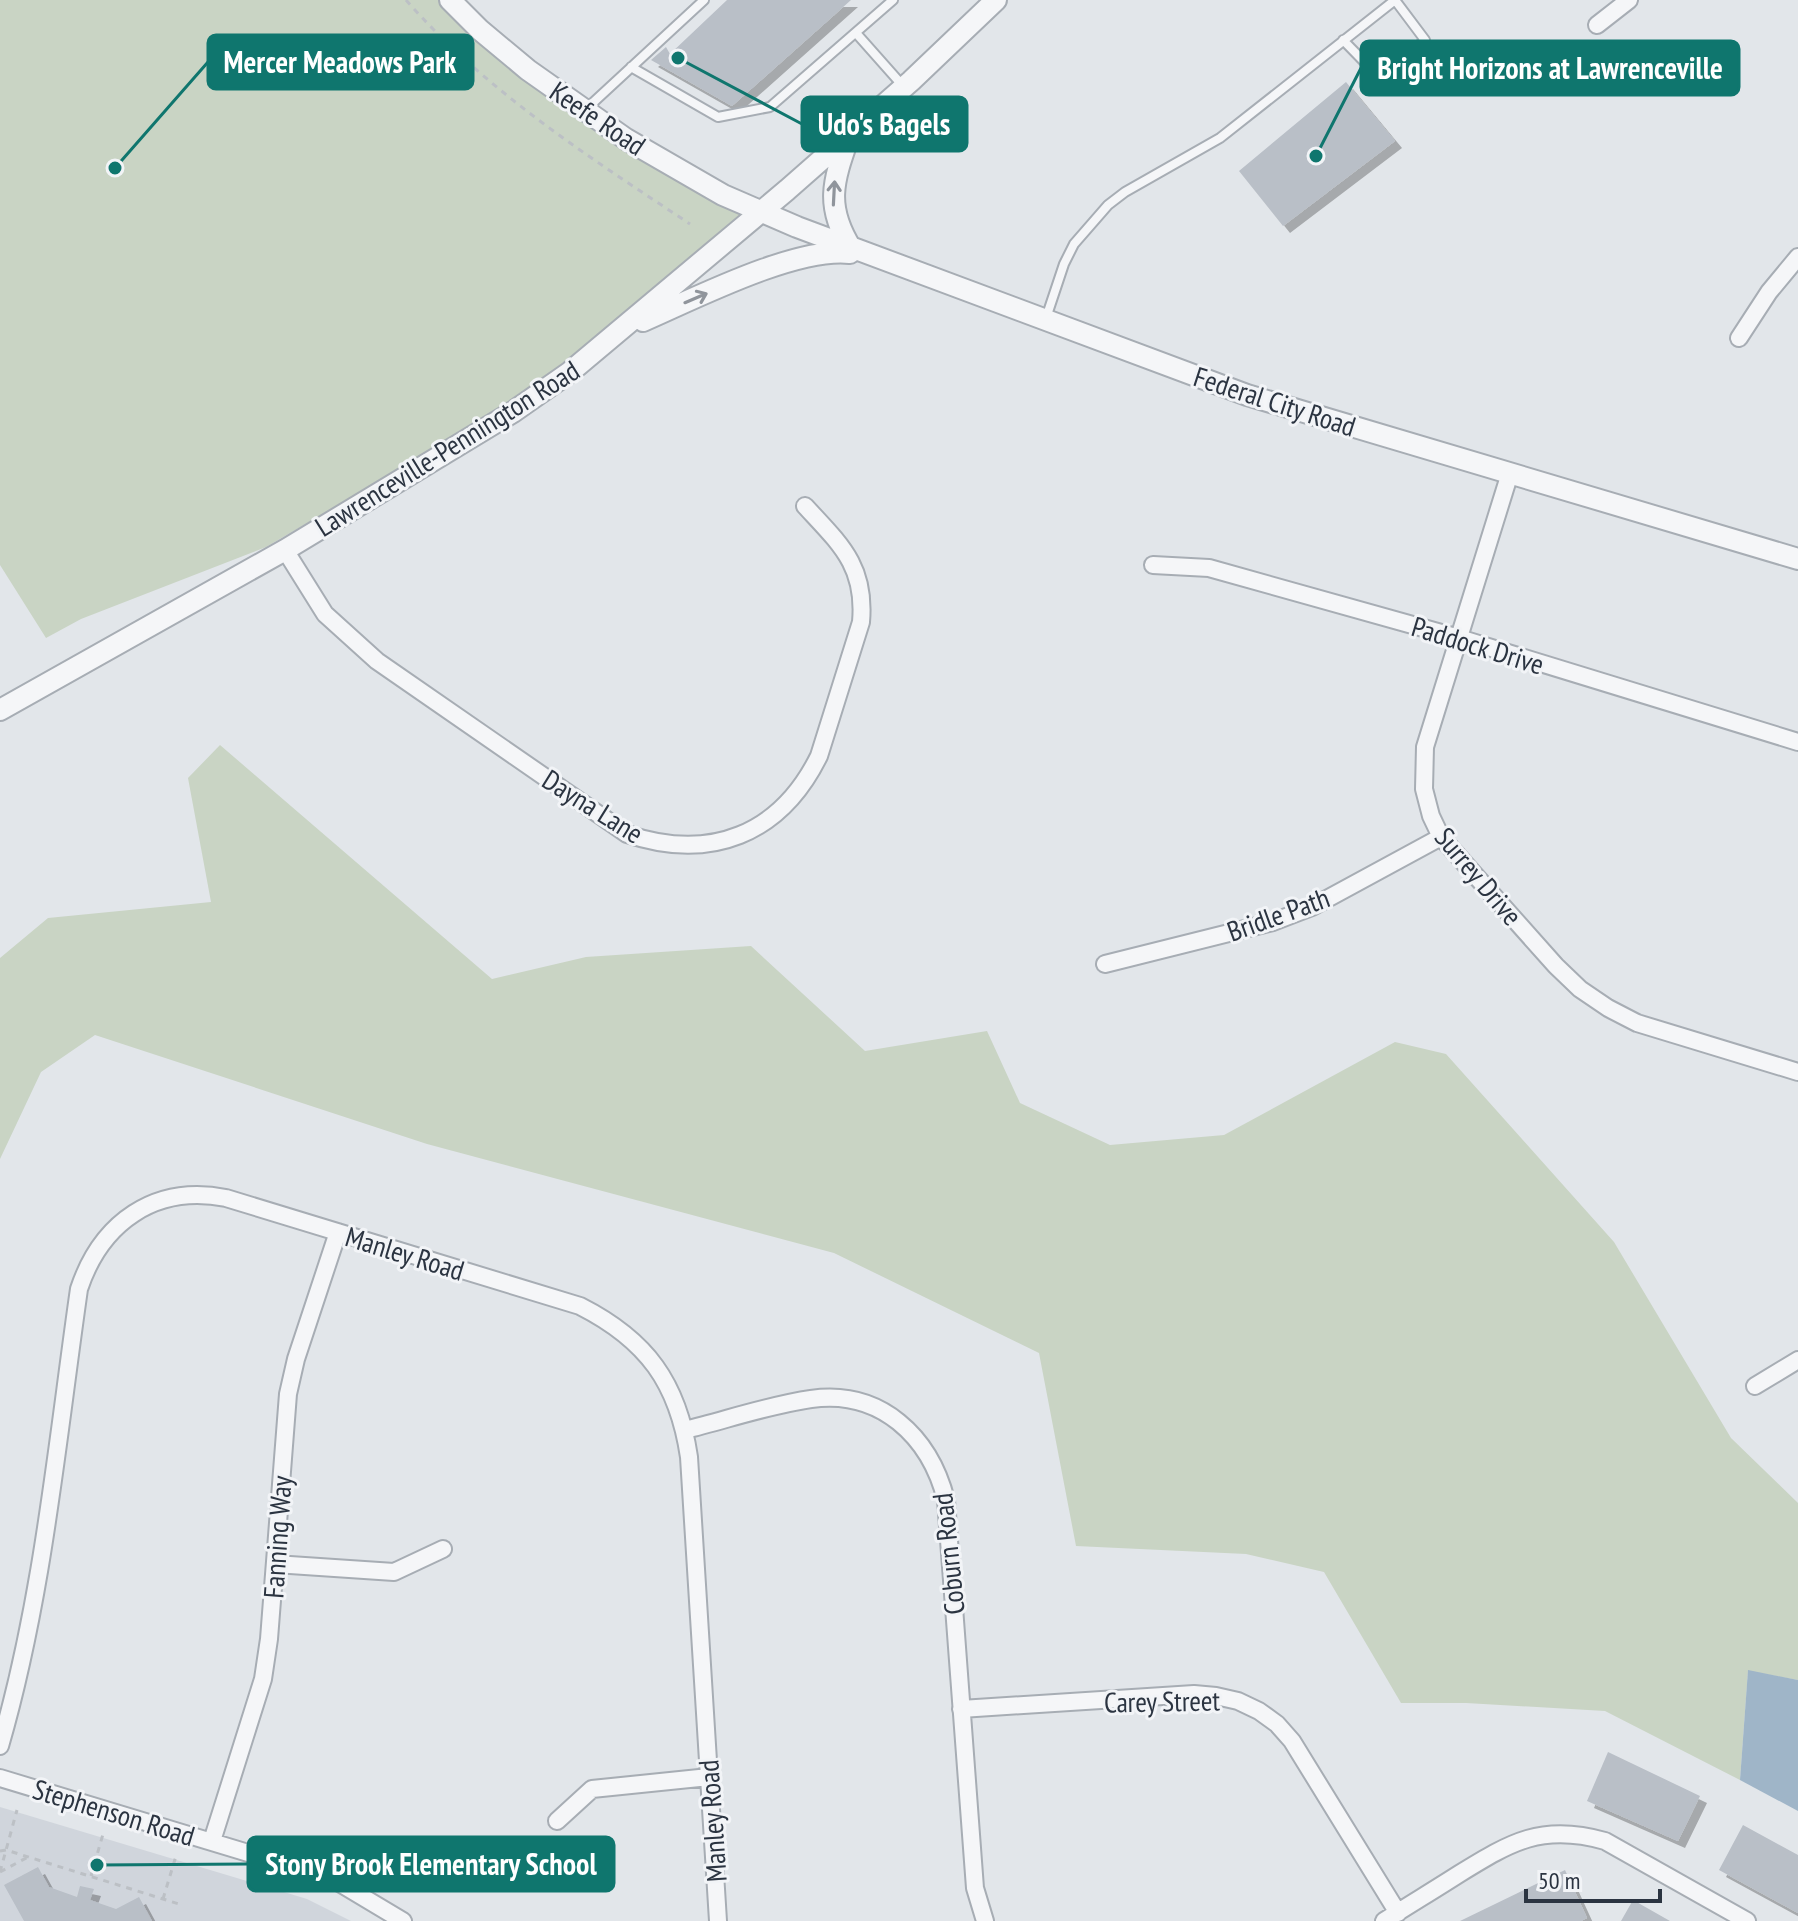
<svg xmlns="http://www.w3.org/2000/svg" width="1798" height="1921" font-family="'PT Sans Narrow',sans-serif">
  <defs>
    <filter id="shadow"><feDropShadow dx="7" dy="7" stdDeviation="0" flood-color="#0004"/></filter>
  </defs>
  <rect width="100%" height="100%" fill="#e2e6ea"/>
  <path fill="#d0d5dc" d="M0,1807L307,1899L351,1921H0Z"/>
  <path fill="#c9d4c4" d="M0,0H443L749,213L617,327L501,410L266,547L81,619L46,638L0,565Z
    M220,745L492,979L586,957L751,946L865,1051L987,1031L1020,1103L1110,1145L1224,1135L1395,1042L1446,1054L1614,1242L1731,1438L1798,1503V1680L1748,1671L1740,1780L1605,1711L1466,1703H1401L1324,1572L1246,1554L1076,1546L1039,1353L834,1253L427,1144L95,1035L41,1072L0,1159V958L48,918L211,902L188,778Z"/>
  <path fill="#9fb5c8" d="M1748,1670L1798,1680V1811L1740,1780Z"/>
  <path fill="#b9bfc7" filter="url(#shadow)" d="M727,0H851L732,106L651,60L666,47L670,54Z
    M1346,82L1395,141L1283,226L1239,171Z
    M1608,1752L1700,1796L1678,1841L1587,1801Z
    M1743,1825L1798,1855V1913L1719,1870Z
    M38,1867L49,1887L77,1897L80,1886L94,1889L90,1900L116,1909L139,1897L152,1921H24L4,1885Z
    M1565,1870L1587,1918L1581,1921H1460Z
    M1633,1900L1670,1921H1621Z"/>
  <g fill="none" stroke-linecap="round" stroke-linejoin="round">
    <defs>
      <path id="service" d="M856,33L903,86
        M1343,40L1381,79L1425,40L1395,0
        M631,67L718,117L770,107L893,0
        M585,110L704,0
        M1045,321L1064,264L1074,244L1108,205L1125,192L1220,138L1395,0"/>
      <path id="minor" d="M1597,25L1629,0
        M1739,338L1769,292L1798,257
        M1510,473L1425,747L1424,789L1431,816L1441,837L1556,966L1580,989L1608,1008L1637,1023L1798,1072
        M285,550L325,614L377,661L627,834C710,862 780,835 819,756L861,622C866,566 840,544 805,506
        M1153,565L1209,568L1459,638L1798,742
        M1105,964L1273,922L1312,907L1441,837
        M1755,1386L1798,1360
        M685,1430C726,1420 769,1405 811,1399C881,1389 930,1437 946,1500L975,1888L985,1921
        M275,1564L394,1572L443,1549
        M961,1709L1194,1694L1216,1696L1238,1701L1259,1711L1277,1724L1292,1741L1398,1913
        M0,1746C43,1598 57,1442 79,1289C101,1223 154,1184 226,1198L580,1306C647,1340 678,1383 689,1457L718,1921
        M0,1778L331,1878L403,1921
        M557,1821L592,1789L709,1777
        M212,1841L263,1679L269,1639L288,1394L296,1359L338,1232
        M1384,1921C1409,1905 1434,1890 1459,1874C1511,1842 1542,1823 1605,1841L1747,1921"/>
      <path id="tertiary" d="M450,0L480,30L528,70L626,139L723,195L797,227L1247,395L1798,559
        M848,139C833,182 825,206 851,248
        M643,321C696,298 795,247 850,253
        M0,710L285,550L513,412L570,372L787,190L911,81L996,0"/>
    </defs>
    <use href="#service" stroke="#a7adb4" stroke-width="12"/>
    <use href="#minor" stroke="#a7adb4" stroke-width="20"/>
    <use href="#tertiary" stroke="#a7adb4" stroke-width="24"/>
    <path stroke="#bcc0c5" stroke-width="3" stroke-dasharray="6 6" stroke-linecap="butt" d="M406,0C487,92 589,157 690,224
      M0,1851L6,1850L179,1904
      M0,1872L17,1810
      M0,1872L28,1857
      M91,1876L103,1834
      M163,1899L176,1856"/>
    <use href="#service" stroke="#f5f6f8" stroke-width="8"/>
    <use href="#minor" stroke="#f5f6f8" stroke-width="16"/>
    <use href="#tertiary" stroke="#f5f6f8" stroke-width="20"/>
  </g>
  <defs><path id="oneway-shaft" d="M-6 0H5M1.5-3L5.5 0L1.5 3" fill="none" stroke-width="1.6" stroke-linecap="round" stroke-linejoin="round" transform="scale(2)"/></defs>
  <g stroke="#90959c">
    <use href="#oneway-shaft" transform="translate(834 193) rotate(-87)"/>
    <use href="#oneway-shaft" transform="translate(696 298) rotate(-23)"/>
  </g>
  <g text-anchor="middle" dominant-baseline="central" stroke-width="6" stroke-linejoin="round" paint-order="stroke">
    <g font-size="28" fill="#2b3441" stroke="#f2f4f7">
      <text transform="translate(598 118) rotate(34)">Keefe Road</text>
      <text transform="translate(1275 401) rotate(18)">Federal City Road</text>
      <text transform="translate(447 448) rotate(-32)">Lawrenceville-Pennington Road</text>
      <text transform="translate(1478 645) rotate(17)">Paddock Drive</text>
      <text transform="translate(593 806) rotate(32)">Dayna Lane</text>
      <text transform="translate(1479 876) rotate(50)">Surrey Drive</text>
      <text transform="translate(1278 914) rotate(-20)">Bridle Path</text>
      <text transform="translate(405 1253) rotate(17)">Manley Road</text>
      <text transform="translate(277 1537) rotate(-86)">Fanning Way</text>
      <text transform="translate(948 1554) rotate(-96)">Coburn Road</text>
      <text transform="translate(1162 1701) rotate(-1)">Carey Street</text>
      <text transform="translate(114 1812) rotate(17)">Stephenson Road</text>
      <text transform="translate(712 1821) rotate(-94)">Manley Road</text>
    </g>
  </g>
  <path fill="none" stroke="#0f766e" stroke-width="3" d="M115 168L208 62M1316 156L1361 68M678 58L802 124M97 1865L248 1864"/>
  <g fill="#0f766e" stroke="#f2f4f7" stroke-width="3">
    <circle cx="115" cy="168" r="8"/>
    <circle cx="1316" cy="156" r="8"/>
    <circle cx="678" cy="58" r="8"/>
    <circle cx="97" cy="1865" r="8"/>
  </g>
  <g fill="#0f766e" stroke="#0f766e" stroke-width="3">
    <rect x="208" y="35" width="265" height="54" rx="8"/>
    <rect x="1361" y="41" width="378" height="54" rx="8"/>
    <rect x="802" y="97" width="165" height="54" rx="8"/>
    <rect x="248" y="1837" width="366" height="54" rx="8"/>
  </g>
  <g font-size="30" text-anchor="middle" font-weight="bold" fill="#fff">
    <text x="340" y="73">Mercer Meadows Park</text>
    <text x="1550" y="79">Bright Horizons at Lawrenceville</text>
    <text x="884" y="135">Udo's Bagels</text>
    <text x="431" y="1875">Stony Brook Elementary School</text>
  </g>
  <path d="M1526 1889v12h134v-12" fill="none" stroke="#2b3441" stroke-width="4"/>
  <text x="1538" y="1889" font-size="24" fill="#2b3441" stroke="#f2f4f7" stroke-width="6" paint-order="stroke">50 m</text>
</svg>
